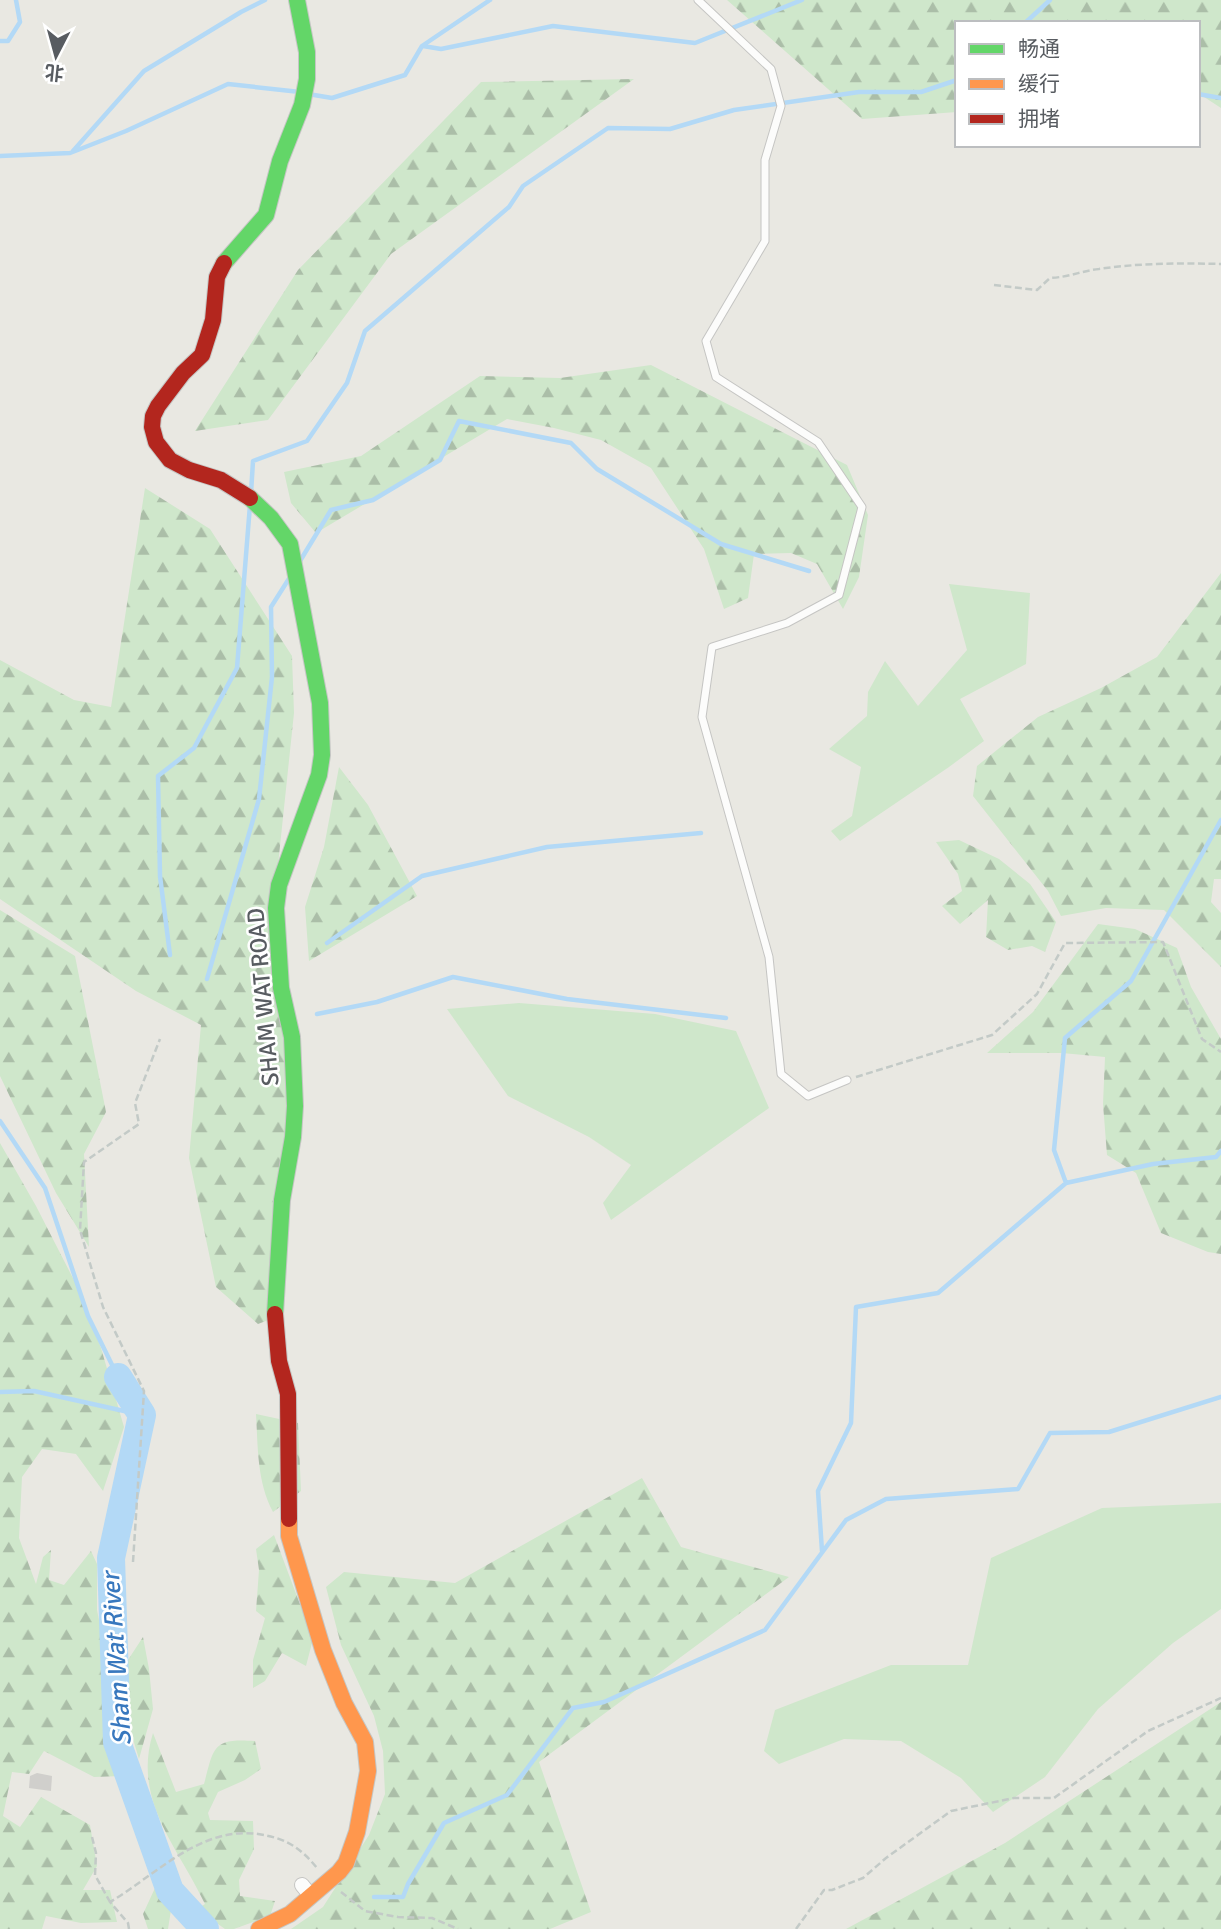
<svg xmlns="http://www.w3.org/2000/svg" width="1221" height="1929" font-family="Signika,'Noto Sans SC',sans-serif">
  <defs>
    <pattern id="forest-firs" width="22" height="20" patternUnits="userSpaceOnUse" patternTransform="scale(1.75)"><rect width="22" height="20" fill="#cfe7cb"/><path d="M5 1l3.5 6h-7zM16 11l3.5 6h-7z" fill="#abbea8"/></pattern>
  </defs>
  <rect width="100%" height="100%" fill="#e9e8e2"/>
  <path fill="#cfe7cb" d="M949,584L1030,593L1026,664L960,699L984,741L949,767L840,841L831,831L852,816L861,767L829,749L867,716L868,692L885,661L918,706L967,650Z
    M519,1003L655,1014L736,1031L769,1108L611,1220L603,1203L631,1165L589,1137L508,1096L447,1009Z
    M1221,1503V1609L1173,1643L1098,1709L1045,1777L993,1812L961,1778L901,1741L844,1739L779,1764L764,1751L775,1710L891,1665H968L991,1558L1102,1508Z"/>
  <path fill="url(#forest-firs)" d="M727,0H1221V108L1198,93V23H957V112L862,119Z
    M634,79L391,254L268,420L195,431L298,270L481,82Z
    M651,365L847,465L868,515L859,577L843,609L817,564L791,553L754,554L748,598L724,609L704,549L651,468L601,440L554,428L507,419L316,533L291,503L284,472L361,456L480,376L560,378Z
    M145,488L210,529L292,656L294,713L270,941L291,1053L271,1319L258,1324L216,1287L189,1158L201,1025L136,991L0,899V660L74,700L111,707Z
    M1221,573V879H1214L1211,902L1221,913V967L1164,910L1106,908L1061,916L1048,891L973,796L977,766L1038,717L1101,688L1157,657Z
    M339,767L368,805L417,896L309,961L305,907L324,847Z
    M959,840L999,859L1030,884L1056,922L1045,952L1032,946L1008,950L986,937L988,900L960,924L942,906L962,891L958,874L936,842Z
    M0,910L75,956L106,1112L84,1154L89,1247L56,1193L0,1076Z
    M1098,924L1135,929L1177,948L1191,987L1221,1039V1254L1208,1252L1161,1233L1136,1173L1107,1155L1103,1104L1105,1057L1062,1053H987L1033,1012Z
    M0,1143L36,1206L78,1288L101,1348L124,1427L103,1491L76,1454L42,1449L22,1477L19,1538L36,1584L43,1557L51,1550L49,1580L64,1585L91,1551L97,1564V1610L128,1765L122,1776L94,1777L44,1751L29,1774L12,1772L3,1816L20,1827L41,1797L90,1825L97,1866L83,1890H110L117,1922L81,1923L46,1916L42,1929H0Z
    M256,1414L298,1423L301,1491L273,1512C257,1482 258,1448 256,1414Z
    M642,1478L681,1547L789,1577L539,1762L591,1912L550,1929H291L323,1907L369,1835L385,1794L383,1751L374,1716L341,1645L326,1587L344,1572L455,1583Z
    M274,1535L313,1639L306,1666L282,1653L265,1681L253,1688V1660L265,1618L256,1611L259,1570L256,1549Z
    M143,1637L149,1669L153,1709L139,1759L124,1709V1666Z
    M1221,1702V1929H846L1005,1843Z
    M153,1733L176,1792L204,1784C214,1747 212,1738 255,1741L261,1769L245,1780L218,1792L208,1813L210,1820L253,1821L254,1849L239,1880L240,1896L275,1901L270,1916L234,1929H225L197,1909L205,1904C178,1847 132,1800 153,1733Z
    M147,1807L161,1845L149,1852L137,1829Z
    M175,1885L168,1929H148L143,1914L155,1888Z"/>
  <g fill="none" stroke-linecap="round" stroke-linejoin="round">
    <path stroke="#b3d9f6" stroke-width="4.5" d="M1025,23L1050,0
      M0,41H8L20,22L16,0
      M423,46L441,49L553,26L695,43L802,0
      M308,94L332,98L405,75L422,46L490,0
      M1198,94L1221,98
      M73,151L144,71L241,12L265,0
      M0,156L70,153L126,131L228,84L300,92
      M251,493L253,461L307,441L347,383L365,331L509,207L523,186L608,128L670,129L734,110L859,92H921L957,80
      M300,561L331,510L373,500L440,460L459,421L571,443L597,469L721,544L809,571
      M327,943L422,876L547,847L701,833
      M170,955L160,876L158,776L194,748L237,668L250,505
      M207,979L259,799L272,677L271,607L290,577
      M317,1014L377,1002L453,977L567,999L726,1018
      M0,1121L45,1188L88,1316L118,1377
      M1066,1183L1054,1150L1065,1038L1131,981L1221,820
      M0,1392L34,1391L142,1415
      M822,1551L818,1491L851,1423L856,1307L938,1293L1066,1183L1153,1164L1216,1157L1221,1151
      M374,1897H403L408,1884L444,1823L507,1795L573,1708L604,1702L765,1630L846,1520L886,1499L1018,1489L1050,1433L1109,1432L1221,1397"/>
    <path stroke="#b3d9f6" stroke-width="28" d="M118,1377L142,1415L111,1558L117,1742L170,1891L205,1929"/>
  </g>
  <path fill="#d0cfcc" d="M37,1773L52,1776L51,1791L29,1788L30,1776Z"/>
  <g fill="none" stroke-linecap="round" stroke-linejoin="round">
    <defs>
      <path id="lane" d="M698,0L771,69L781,106L765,160V241L706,341L716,377L818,442L862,507L839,595L787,623L712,647L702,717L769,957L781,1074L808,1096L847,1080"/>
      <path id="street" d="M302,1885L311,1896"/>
      <path id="fast" d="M224,263L266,215L280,161L302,105L307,79V52L297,0
        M250,498L271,518L290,544L320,703L322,755L319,775L279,885L276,908L281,988L292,1037L295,1106L293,1137L282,1200L275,1314"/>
      <path id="slow" d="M259,1929L290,1914L339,1872L346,1863L357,1832L368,1771L365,1742L344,1703L323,1650L289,1536V1519"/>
      <path id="jam" d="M224,263L217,277L213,320L202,355L183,373L158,406L153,416L152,427L156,442L170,460L189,470L221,480L250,498
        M275,1314L279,1361L288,1394L289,1519"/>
    </defs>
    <use href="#lane" stroke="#c5c5c3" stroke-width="9"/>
    <use href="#street" stroke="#c5c5c3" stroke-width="16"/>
    <use href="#fast" stroke="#c5c6c4" stroke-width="18"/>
    <use href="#slow" stroke="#c5c6c4" stroke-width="18"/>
    <use href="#jam" stroke="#c5c6c4" stroke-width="18"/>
    <path stroke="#c3cac7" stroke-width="2.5" stroke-dasharray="7 3.5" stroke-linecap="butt" d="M994,285L1037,290L1050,278C1070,277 1081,271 1099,269C1139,263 1181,263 1221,264
      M856,1077L992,1035L1037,994L1065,943L1163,942L1202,1039L1221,1052
      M133,1562L144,1391L103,1307L80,1230L84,1162L139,1124L135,1103L160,1039
      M92,1837L96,1853L95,1875L110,1902
      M341,1892L365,1911L398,1917L432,1918L458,1929
      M129,1929L128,1923L110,1902C156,1875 200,1826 258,1834C285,1838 300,1847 317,1868
      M796,1929L824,1890H832L863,1878L886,1858L951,1811L1014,1798H1054L1148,1731L1221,1698"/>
    <use href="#lane" stroke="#fcfcfb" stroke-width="7"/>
    <use href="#street" stroke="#fcfcfb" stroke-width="14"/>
    <use href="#fast" stroke="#63d668" stroke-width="16"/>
    <use href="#slow" stroke="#ff974d" stroke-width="16"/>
    <use href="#jam" stroke="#b3261e" stroke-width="16"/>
  </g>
  <g text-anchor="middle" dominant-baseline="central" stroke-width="5" stroke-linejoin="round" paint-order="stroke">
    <g font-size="24" fill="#585c61" stroke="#fff">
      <text transform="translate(263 997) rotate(-95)">SHAM WAT ROAD</text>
    </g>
    <g font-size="26" font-style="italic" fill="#3878be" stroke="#fff">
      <text transform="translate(117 1659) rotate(-94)">Sham Wat River</text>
    </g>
  </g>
  <rect x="955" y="21" width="245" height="126" fill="#ffffff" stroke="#bcbec0" stroke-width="2"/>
  <rect x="969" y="44" width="35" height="10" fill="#63d668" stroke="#bcbec0" stroke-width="2"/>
  <text x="1018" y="56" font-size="21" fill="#585c61">畅通</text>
  <rect x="969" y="79" width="35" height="10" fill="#ff974d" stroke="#bcbec0" stroke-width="2"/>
  <text x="1018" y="91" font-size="21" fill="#585c61">缓行</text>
  <rect x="969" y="114" width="35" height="10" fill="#b3261e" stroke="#bcbec0" stroke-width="2"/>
  <text x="1018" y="126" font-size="21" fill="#585c61">拥堵</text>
  <g transform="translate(56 56) rotate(186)" stroke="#ffffff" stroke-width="5" paint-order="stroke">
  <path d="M0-5L12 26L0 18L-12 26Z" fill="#585c61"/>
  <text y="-10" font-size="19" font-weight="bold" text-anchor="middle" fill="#585c61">北</text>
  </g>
</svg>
